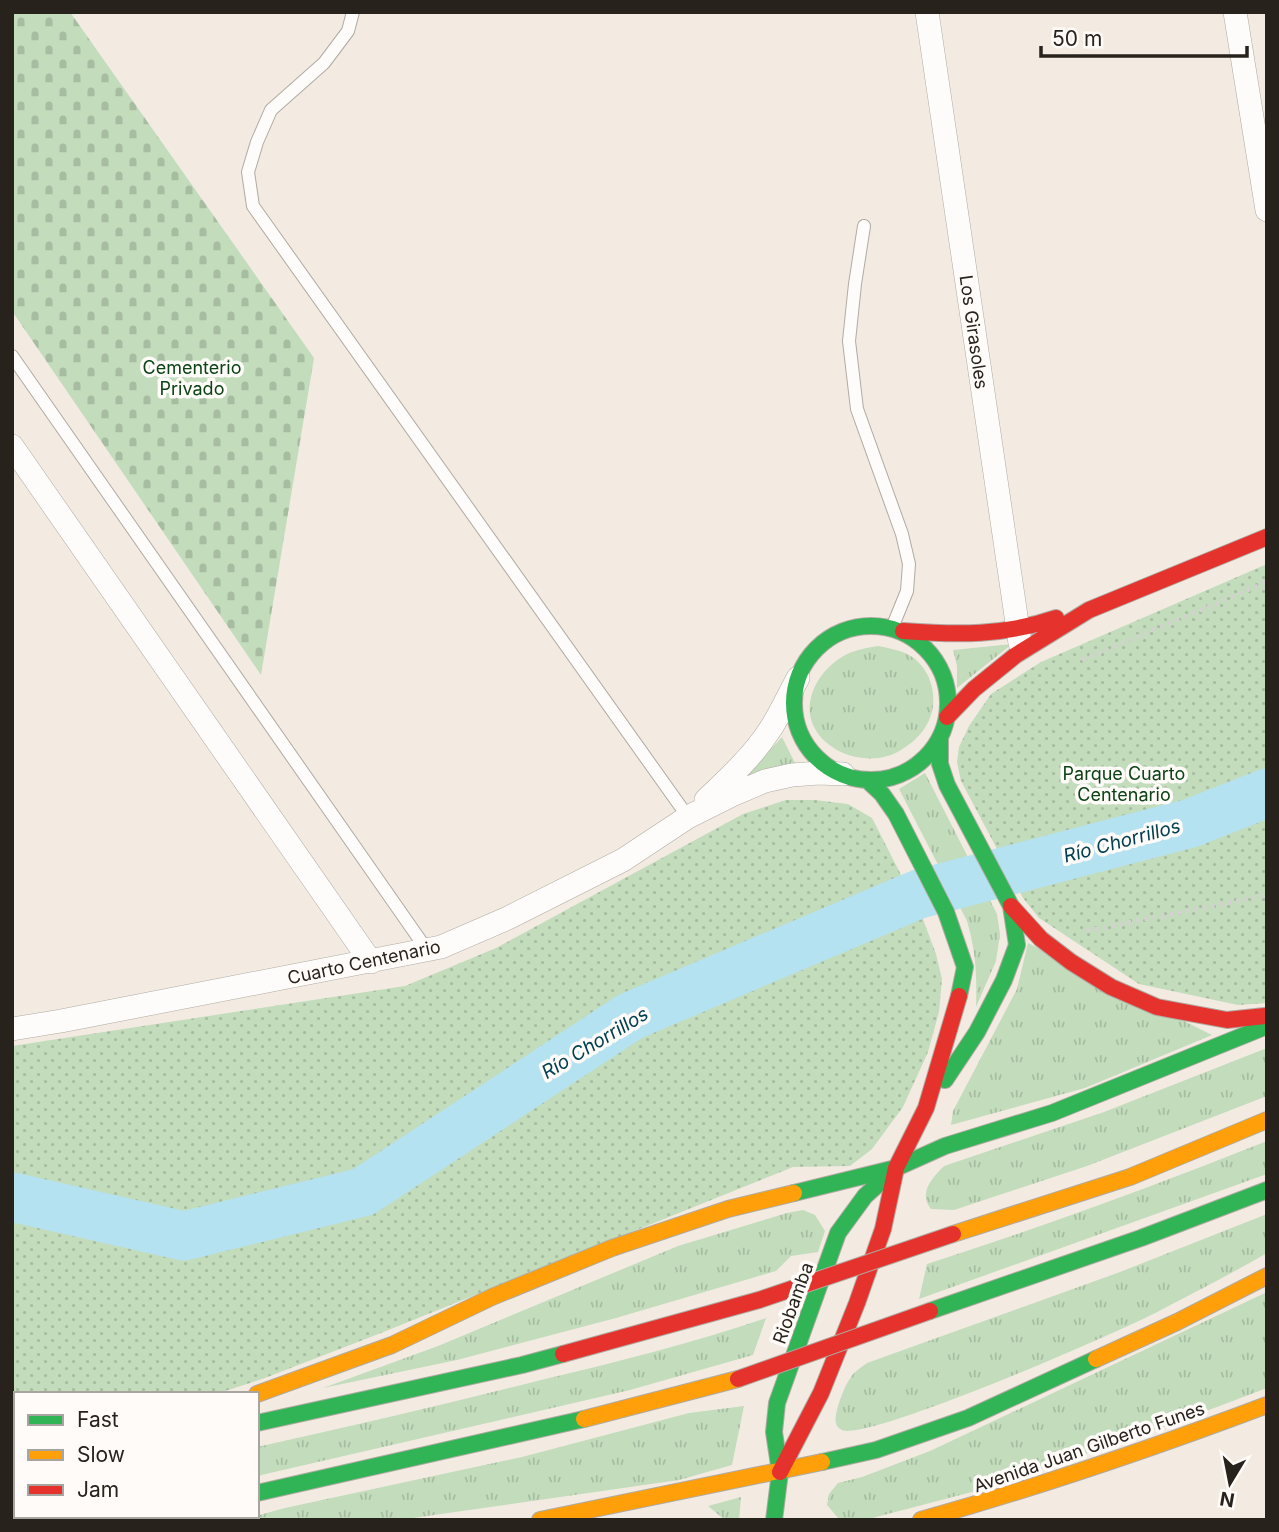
<svg xmlns="http://www.w3.org/2000/svg" width="1279" height="1532" font-family="Inter,sans-serif">
  <defs>
    <pattern id="grass-tufts" width="24" height="20" patternUnits="userSpaceOnUse" patternTransform="scale(1.75)"><rect width="24" height="20" fill="#c2dcbc"/><path d="M3 7l-1-3M5 7V3M7 7l1-3M15 17l-1-3M17 17v-4M19 17l1-3" fill="none" stroke="#a7bca1"/></pattern>
    <pattern id="cemetery-stones" width="16" height="16" patternUnits="userSpaceOnUse" patternTransform="scale(1.75)"><rect width="16" height="16" fill="#c2dcbc"/><path d="M2 7V4a2 2 0 0 1 4 0v3zM10 15v-3a2 2 0 0 1 4 0v3z" fill="#a7bca1"/></pattern>
    <pattern id="park-dots" width="8" height="8" patternUnits="userSpaceOnUse" patternTransform="scale(1.75)"><rect width="8" height="8" fill="#c2dcbc"/><path d="M2 2h.1M6 6h.1" fill="none" stroke="#a7bca1" stroke-width="1.8" stroke-linecap="round"/></pattern>
  </defs>
  <rect width="100%" height="100%" fill="#f3ebe2"/>
  <path fill="url(#grass-tufts)" d="M1012,644L957,688V666L953,650Z
    M878,646C888,648 900,650 909,655C929,667 938,692 931,715C926,731 914,742 901,750C873,768 827,756 813,725C802,699 820,670 842,657C853,650 866,648 878,646Z
    M782,737L794,761L800,768L758,773L741,778L767,753Z
    M925,773L997,914L1000,934L996,961L976,1007C977,975 976,952 967,921L899,789Z
    M1028,943L1212,1035L1085,1088L951,1125L953,1111L1017,989Z
    M1267,1048V1096L1087,1166L954,1210L931,1209C918,1193 932,1178 944,1166L1104,1112Z
    M1267,1141V1174L919,1299L927,1264C1042,1227 1155,1186 1267,1141Z
    M803,1210L815,1215L825,1231L818,1252L791,1256L776,1271L616,1318L457,1360L323,1388L438,1346L678,1246L787,1213Z
    M1267,1214V1253C1231,1274 1195,1292 1159,1311C1122,1331 867,1442 842,1430C832,1425 836,1414 838,1406C841,1397 845,1385 851,1377C855,1371 862,1367 867,1363L1120,1272Z
    M1267,1292V1388L1188,1418L987,1488L865,1520L838,1518L827,1505L829,1494L838,1483L862,1477L930,1451Z
    M766,1318L753,1355L630,1390L257,1476V1447C352,1426 447,1404 541,1380C617,1362 692,1343 766,1318Z
    M744,1406L732,1465L679,1480L399,1520H241L285,1508L522,1457L689,1413Z
    M741,1497L739,1520H725L708,1506Z
    M16,1499V1516H90L75,1520H12V1500Z"/>
  <path fill="url(#cemetery-stones)" d="M12,12H70L314,358L261,675L12,311Z"/>
  <path fill="url(#park-dots)" d="M1267,564V1003L1238,1005L1139,984L1039,918L1023,898L961,781L957,762L959,747L969,726L991,694L1041,662Z
    M786,800H815L848,804L872,818L921,914L936,954L942,979L939,1012L928,1052L903,1107L872,1149L850,1166L793,1167L381,1333L265,1378L216,1394H16V1448L12,1449V1046L405,986L496,948L743,814Z"/>
  <g fill="none" stroke-linecap="round" stroke-linejoin="round">
    <path stroke="#b5e2f0" stroke-width="49" d="M12,1197L184,1236L363,1192L631,1016L919,894L1191,823L1267,793"/>
    <defs>
      <path id="lane" d="M353,12L348,31L324,63L271,110L257,142L248,172L253,206L688,817
        M864,226L855,284L849,341L857,409L902,534L909,564L907,591L892,628
        M12,356L427,950"/>
      <path id="street" d="M927,12L1020,643
        M1235,12L1267,210
        M12,446L371,962
        M706,800C728,779 752,757 769,731C780,715 788,696 798,678
        M12,1029L61,1021L441,947L508,918L623,860L688,817L732,795L765,781L792,775L819,773L843,774"/>
      <path id="fast" d="M794 703a77 77 0 1 1 154 0a77 77 0 1 1-154 0Z
        M940,738V764L947,785L1011,906L1017,945L1004,980L977,1032L945,1080
        M867,780L882,794L896,814L946,912L965,967L959,996
        M794,1193L896,1168L945,1146L1052,1113L1267,1026
        M930,1311L1141,1238L1267,1190
        M257,1423L522,1365L563,1354
        M822,1462L876,1450L968,1418L1096,1359
        M257,1493L584,1419
        M774,1520L780,1472L774,1432L777,1403L838,1233L865,1196L896,1168"/>
      <path id="slow" d="M953,1234L1130,1177L1267,1120
        M1096,1359L1177,1322L1267,1276
        M257,1394L392,1345L492,1297L612,1248L728,1209L794,1193
        M584,1419L738,1379
        M12,1474L16,1473
        M540,1520L822,1462
        M921,1520C1038,1487 1153,1448 1267,1405"/>
      <path id="jam" d="M903,631C958,635 1004,636 1056,618
        M947,717L974,689L1016,655L1089,610L1267,537
        M1011,906L1041,939L1071,962L1111,987L1157,1007L1227,1020L1265,1016
        M563,1354L759,1300
        M780,1472L821,1393L857,1303L883,1229L896,1168L926,1108L959,996
        M143,1520L158,1516"/>
    </defs>
    <use href="#lane" stroke="#afaaa2" stroke-width="14"/>
    <use href="#street" stroke="#afaaa2" stroke-width="24"/>
    <use href="#fast" stroke="#afaaa2" stroke-width="18"/>
    <use href="#slow" stroke="#afaaa2" stroke-width="18"/>
    <use href="#jam" stroke="#afaaa2" stroke-width="18"/>
    <path stroke="#d4d2d0" stroke-width="4.5" stroke-dasharray="3.5 5" stroke-linecap="butt" d="M1082,660L1267,582
      M1086,931L1267,895"/>
    <use href="#lane" stroke="#fdfcfb" stroke-width="12"/>
    <use href="#street" stroke="#fdfcfb" stroke-width="23"/>
    <use href="#fast" stroke="#30b455" stroke-width="16"/>
    <use href="#slow" stroke="#ff9f0a" stroke-width="16"/>
    <use href="#jam" stroke="#e5322d" stroke-width="16"/>
    <defs>
      <path id="jam-bridge" d="M759,1300L953,1234
        M738,1379L930,1311"/>
    </defs>
    <use href="#jam-bridge" stroke="#afaaa2" stroke-width="18" stroke-linecap="butt"/>
    <use href="#jam-bridge" stroke="#e5322d" stroke-width="16"/>
  </g>
  <g text-anchor="middle" dominant-baseline="central" stroke-width="7" stroke-linejoin="round" paint-order="stroke">
    <g font-size="18" fill="#27221c" stroke="#fefbf8">
      <text transform="translate(974 332) rotate(82)">Los Girasoles</text>
      <text transform="translate(364 962) rotate(-12)">Cuarto Centenario</text>
      <text transform="translate(793 1303) rotate(-70)">Riobamba</text>
      <text transform="translate(1089 1447) rotate(-19)">Avenida Juan Gilberto Funes</text>
    </g>
    <g font-size="18" fill="#0b4315" stroke="#fefbf8">
      <text x="192" y="367">Cementerio<tspan x="192" dy="21">Privado</tspan></text>
      <text x="1124" y="773">Parque Cuarto<tspan x="1124" dy="21">Centenario</tspan></text>
    </g>
    <g font-size="19" font-style="italic" fill="#014050" stroke="#fefbf8">
      <text transform="translate(1122 841) rotate(-15)">Río Chorrillos</text>
      <text transform="translate(595 1043) rotate(-31)">Río Chorrillos</text>
    </g>
  </g>
  <rect width="1279" height="1532" fill="none" stroke="#27221c" stroke-width="28"/>
  <rect x="14" y="1392" width="245" height="126" fill="#fefbf8" stroke="#a8a4a0" stroke-width="2"/>
  <rect x="28" y="1415" width="35" height="10" fill="#30b455" stroke="#a8a4a0" stroke-width="2"/>
  <text x="77" y="1427" font-size="21" fill="#27221c">Fast</text>
  <rect x="28" y="1450" width="35" height="10" fill="#ff9f0a" stroke="#a8a4a0" stroke-width="2"/>
  <text x="77" y="1462" font-size="21" fill="#27221c">Slow</text>
  <rect x="28" y="1485" width="35" height="10" fill="#e5322d" stroke="#a8a4a0" stroke-width="2"/>
  <text x="77" y="1497" font-size="21" fill="#27221c">Jam</text>
  <g transform="translate(1230 1483) rotate(190)" stroke="#fefbf8" stroke-width="5" paint-order="stroke">
  <path d="M0-5L12 26L0 18L-12 26Z" fill="#27221c"/>
  <text y="-10" font-size="19" font-weight="bold" text-anchor="middle" fill="#27221c">N</text>
  </g>
  <path d="M1041 46v10h206v-10" fill="none" stroke="#27221c" stroke-width="3.5"/>
  <text x="1052" y="46" font-size="21" fill="#27221c" stroke="#fefbf8" stroke-width="5" paint-order="stroke">50 m</text>
</svg>
